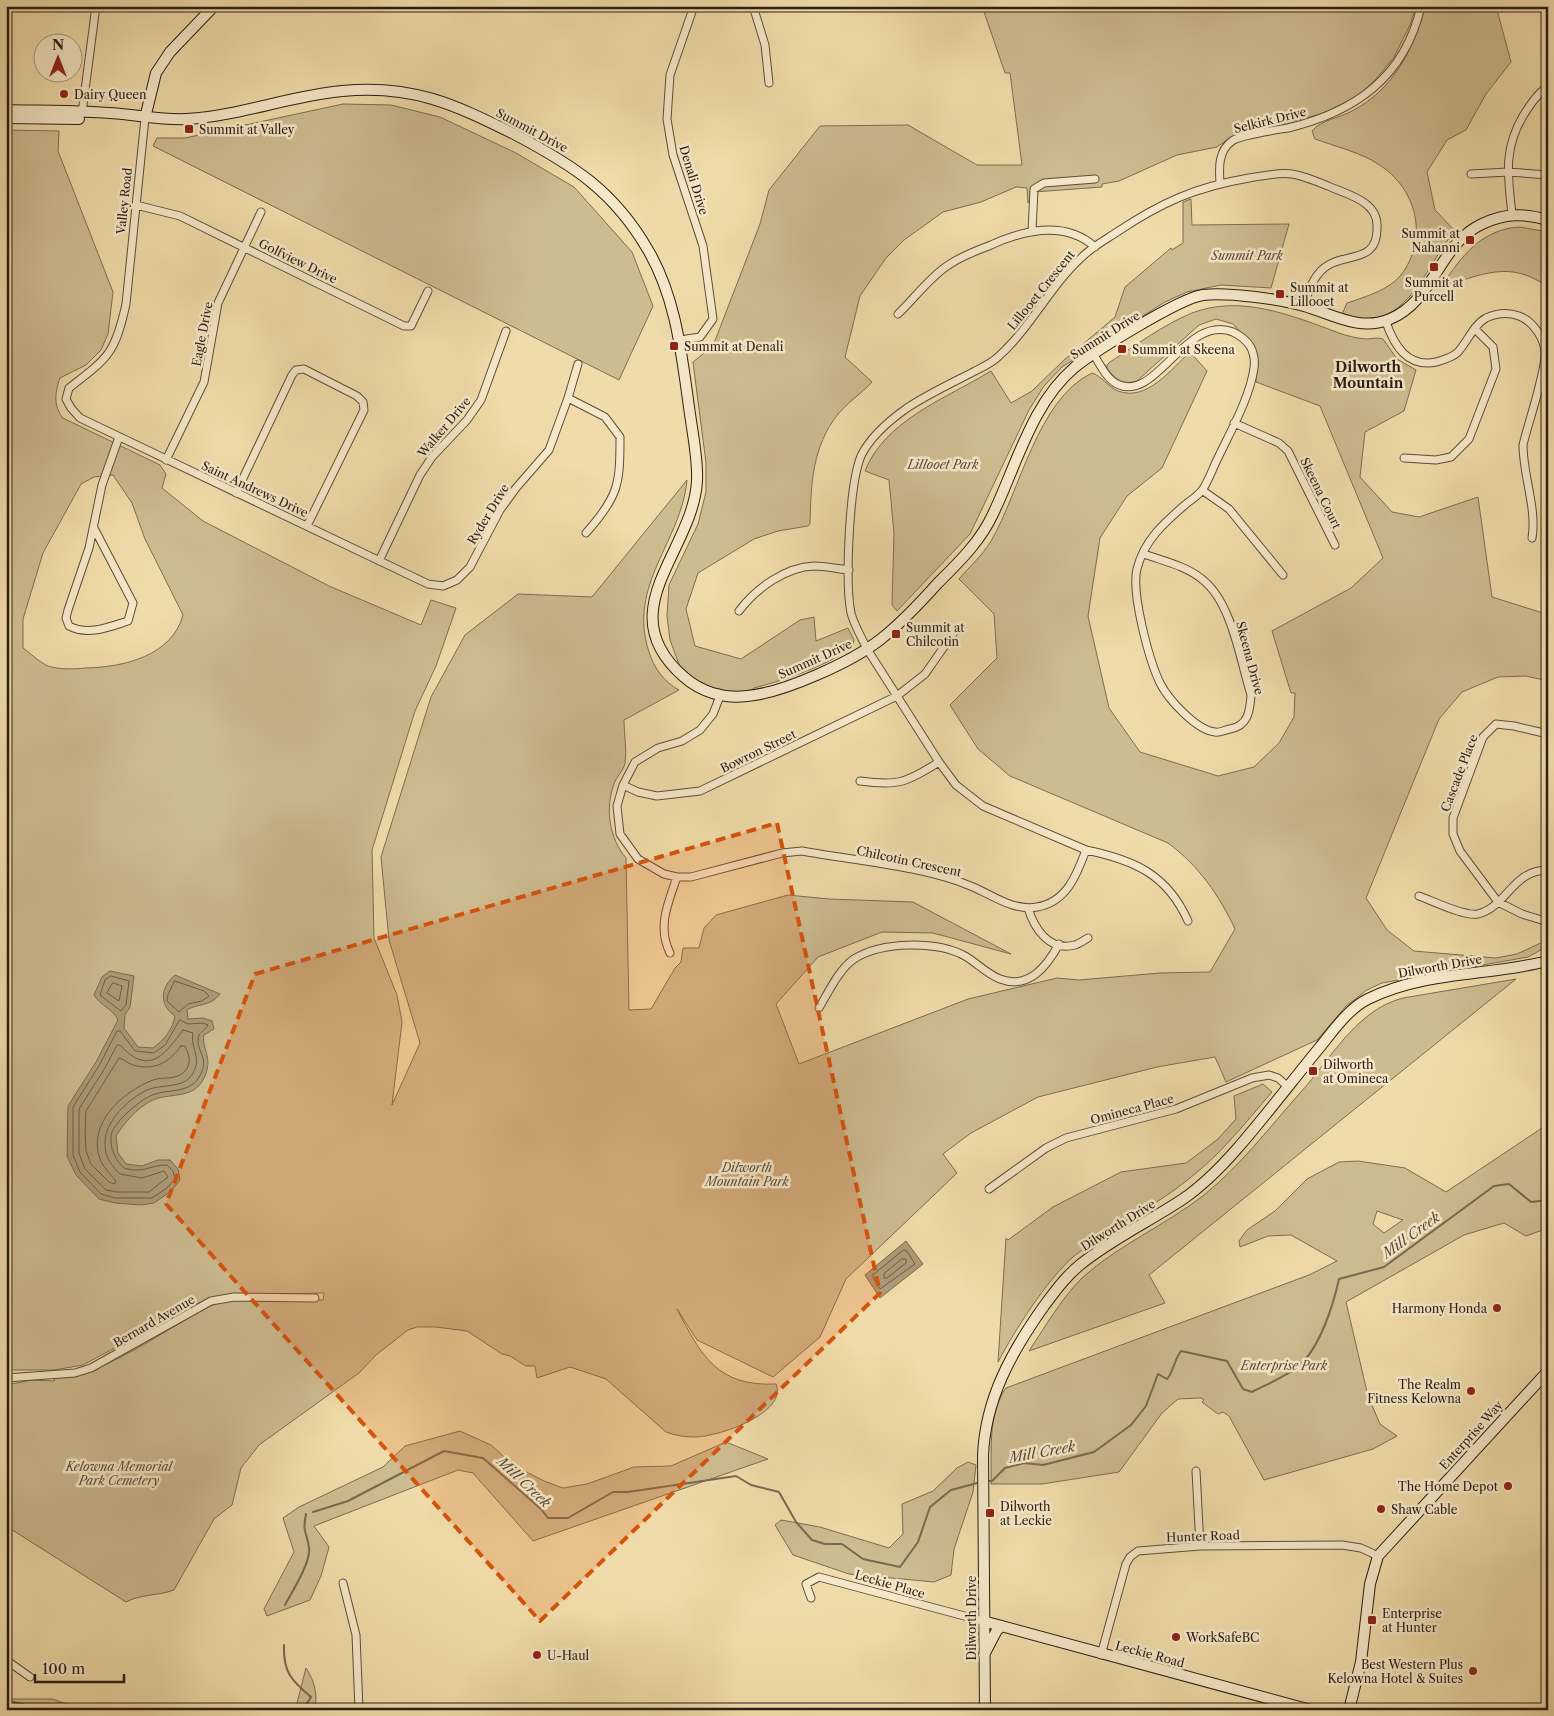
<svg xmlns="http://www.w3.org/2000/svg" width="1554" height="1716" font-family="'Libre Caslon Text',serif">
  <rect width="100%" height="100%" fill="#f0dcaa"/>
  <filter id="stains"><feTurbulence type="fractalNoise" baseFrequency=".004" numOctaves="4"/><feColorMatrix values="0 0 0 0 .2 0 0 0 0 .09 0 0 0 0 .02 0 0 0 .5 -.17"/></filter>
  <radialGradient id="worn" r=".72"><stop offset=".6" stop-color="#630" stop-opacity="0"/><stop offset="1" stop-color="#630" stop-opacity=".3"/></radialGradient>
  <path fill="#cebc91" stroke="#7c6d53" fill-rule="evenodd" d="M982,6H1416L1410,25L1394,57L1376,79L1357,97L1321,114L1231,137L1217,147L1177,155L1119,181L1102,184V187L1034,192L1028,203L1027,188L1016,187L981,202L943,212L904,240L886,258L860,296L845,357L872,382C862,393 848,402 838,414C812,447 811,484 810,524L808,526L778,531L754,539L698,573L686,609L695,646L741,659L800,620L814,617L816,641L848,628L854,640L853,644C838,663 778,682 754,688L749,692L714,698L680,667L670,640L667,616L669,585L698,524L706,492V463L693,362L713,346L760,224L769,190L820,126L908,125L977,165H1022L1010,73H1005Z
    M1425,6H1496L1511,62L1486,94L1466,130L1447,140L1427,172L1435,210L1455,231C1429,260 1413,316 1369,319C1360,320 1350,316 1342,314L1347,303C1365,297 1389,290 1401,275C1429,238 1417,188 1378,164C1362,153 1334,146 1315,139L1312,131C1321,120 1339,118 1352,111C1393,90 1414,49 1425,6Z
    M343,104L391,105L440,117L516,153L574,187L632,252L653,306L619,380L153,146L157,138H185Z
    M6,130L59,131L58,151L113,292L108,334L101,350L86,365L60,378C55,392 53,406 63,418L160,465L166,474L162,488L203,521L329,586L421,625L431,600L456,608L436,666L415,711L372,850L374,938L397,995L402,1022L392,1105L420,1043L389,940L381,857L431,697L465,635L518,594L592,597L687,480C681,543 627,584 649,652C654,668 664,682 679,690L624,720C624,733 627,750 625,763C624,770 616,777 614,784C605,808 609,838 626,858L629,1010L651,1009L675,968L681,962L683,948H699L704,928L716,915L788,895L829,899L913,902L1011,954L933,933L882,932L818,957L776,1004L799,1064L968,999L1057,978L1079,980L1160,973L1210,972L1235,929C1219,895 1199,866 1168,843L1010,776L978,749L950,705L997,658L994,614L959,579C970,566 982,556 991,541C1020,492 1037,399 1092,373C1102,376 1108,387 1118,391C1147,402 1171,369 1190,352L1207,371L1162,468L1127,496L1100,538L1088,616L1109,708L1140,752L1218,776L1254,767L1279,743L1294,717L1295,693H1291L1272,631L1351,588L1383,558L1320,406L1256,382V369L1243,335L1233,324L1216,319L1199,325L1137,381C1125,385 1116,380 1107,371V365L1110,362C1136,345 1163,325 1192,313C1241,294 1293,316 1339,333C1347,336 1356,338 1365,339C1371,339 1378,337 1383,339L1397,359L1416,370L1404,411L1365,432L1360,477L1392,512L1419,517L1478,497L1492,597L1543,613L1548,610V681L1526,676L1498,677L1462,692L1439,719L1366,898L1387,930L1414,951L1496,958L1517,954L1545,941L1546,933L1548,946L1528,957L1382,983L1367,990L1346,1006L1317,1040L1226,1082L1215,1057L1157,1067L1038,1097L971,1133L943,1154L957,1173L955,1175L846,1279L820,1337L773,1377L697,1340L677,1309C701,1355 717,1387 776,1384C788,1414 715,1438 693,1437C684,1437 674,1435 666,1432L606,1379L570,1367L537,1378L535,1366H526L510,1356L502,1354L467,1331L436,1327H417L408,1330L376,1355L359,1373L259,1445L241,1468L232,1505L214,1519L174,1590C158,1596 141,1594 126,1602L6,1526V1385L32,1380L54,1381L55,1378C100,1373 136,1349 175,1326C194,1315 208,1304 230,1300H323L324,1293L223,1295L197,1304L83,1365L54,1370H6ZM113,475L132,503L145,539L183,615C172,656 124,667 86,668C74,669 60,670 48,666C39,662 30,653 23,648V619L43,553L81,484L94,477Z
    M1191,199L1192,225L1289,224L1271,288L1221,285L1187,292L1165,302L1062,367L1044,386L1029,410L970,534L897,611L892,605L894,533L889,480L865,471C885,420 947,398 991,371L1011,403L1032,391L1063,361L1115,317L1125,287L1171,248L1172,250L1183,243V202Z
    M1520,227L1548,232V287C1509,259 1482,275 1441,287C1461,257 1481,229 1520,227Z
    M1516,979L1149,1275L1165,1303L1029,1351C1045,1327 1061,1299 1082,1278C1118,1245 1166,1225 1204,1195C1240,1166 1269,1128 1300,1093C1331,1059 1356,1010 1403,998Z
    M1263,1084L1272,1092C1246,1122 1221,1154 1190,1178C1154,1208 1109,1227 1073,1257C1046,1281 1015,1330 998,1362L1006,1238L1008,1240L1053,1207L1121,1172L1186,1163L1218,1139L1236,1119L1234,1096Z
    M1548,1124V1228L1526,1236L1504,1223L1464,1235L1346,1302L1368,1396L1380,1424L1397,1436L1373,1449L1264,1480L1229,1416L1223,1412L1218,1414L1202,1402L1204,1400L1201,1398L1178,1399L1162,1413L1119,1472L1042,1484H991C992,1453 987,1415 1006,1388L1309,1275L1337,1261L1291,1235L1268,1236L1240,1247L1239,1241L1247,1230L1275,1211L1307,1179L1339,1162L1358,1161L1405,1168L1446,1192ZM1377,1211L1403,1220L1384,1233L1373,1224Z
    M460,1431L491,1445L513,1465L544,1481L563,1488L587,1484L634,1467L671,1466L726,1442L768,1459L533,1541L473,1473L458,1470L314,1526L329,1547L321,1576L310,1600L267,1616L264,1609L294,1552L283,1518L299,1507L383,1467L405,1446Z
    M968,1462L976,1465L973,1492L954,1549L951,1575L934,1582L849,1574L793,1555L775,1525L781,1520L820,1527L889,1548L903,1534L902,1504L933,1491L957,1468Z
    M306,1668C314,1680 319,1696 314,1710H293L297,1703Z
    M6,1699H53L71,1706L73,1710H6Z"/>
  <path fill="#ad9b77" stroke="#796950" d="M110,971L134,976L130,1007L125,1015L124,1028L138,1047L153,1048C164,1040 173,1029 175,1016C159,1005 160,988 175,975L220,994C210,1007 198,1003 187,1010L188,1019L203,1018L212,1021L214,1029L204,1035C201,1049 215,1058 203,1080C192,1100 168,1092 151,1101C136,1109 125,1122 116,1136L118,1153L126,1164L142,1166L158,1160H170L178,1169L180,1180L170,1192L154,1203L141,1205L115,1203L99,1199L76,1175L67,1156L68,1106L96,1062L118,1020C113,1009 100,1005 94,995L102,977Z
    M906,1241L923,1264L880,1298L865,1275Z"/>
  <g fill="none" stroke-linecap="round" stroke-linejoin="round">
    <path stroke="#6c5c46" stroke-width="1" d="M111,976L129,981L126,1005L121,1011L100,995L105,980Z
      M175,981L204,991L209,996L202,1001L188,1004L179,1012L167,1001L168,995Z
      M113,983L122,986L119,1001L107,993Z
      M180,1020L188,1024L203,1023L208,1025C205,1031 198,1032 198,1040C198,1054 210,1059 199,1077C188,1095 166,1088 150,1096C139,1101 111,1124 111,1137C110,1150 116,1160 124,1168C144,1174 149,1165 167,1165L173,1171L175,1179L167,1188L152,1198H115L101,1194L80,1172L73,1155V1107L100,1064L117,1031H120L135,1051L154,1053L165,1045Z
      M183,1030L193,1033C190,1047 202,1058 193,1073C184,1090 160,1083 145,1091C114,1108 87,1144 120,1174L142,1178L164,1171L168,1177L149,1192H117L106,1190L85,1169L79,1153V1109L105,1068L117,1045H120C148,1076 164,1056 183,1030Z
      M181,1046H185C189,1055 192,1063 185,1071C176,1081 164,1076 153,1080C122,1092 87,1124 100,1159C103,1167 111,1175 116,1181L114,1184L109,1182L91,1164L86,1151L85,1132L86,1111L119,1058C124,1059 127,1063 133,1065C154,1071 169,1063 181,1046Z
      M904,1250L907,1251L915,1264L880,1289L872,1276Z
      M902,1259H906V1263L887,1278H884V1274Z"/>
    <path stroke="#796950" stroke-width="2" d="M988,1481H992L1005,1468L1024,1463L1043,1465L1094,1452L1131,1425L1146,1406L1158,1374L1167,1379C1173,1373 1174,1360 1181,1351L1227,1361L1243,1389L1252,1392C1267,1384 1285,1377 1299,1366C1320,1347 1333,1306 1339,1279L1384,1267L1494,1186L1509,1184L1531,1202L1548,1200
      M313,1512L348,1501L444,1451L483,1458L541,1509L548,1518H568L613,1492H628L736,1476L751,1485L779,1492L796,1522L812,1540L825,1544H842L863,1559L900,1567L918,1542L930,1507L951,1490L981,1482
      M285,1605C292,1592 311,1562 309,1548C307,1531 302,1534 306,1514
      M284,1645C283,1672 291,1680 311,1697L303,1710
      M6,1703L14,1702L47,1710"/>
    <defs>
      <path id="street" d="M753,6L765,45L769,83
        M82,113L96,6
        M145,118L126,304C115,354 108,358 69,388L66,399L71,408L80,418L428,584L443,586L457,580L470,567L500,510L516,488L549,450L568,398L578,364
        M1471,174L1508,172L1548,175
        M1220,183C1219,168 1218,151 1232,141C1240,135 1276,130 1288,128C1355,112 1405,77 1421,6
        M136,205L180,216L404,326H411L428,291
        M1512,214C1508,177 1503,150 1523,116C1530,105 1537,94 1548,86
        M1032,231L1034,189L1044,183L1095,179
        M898,314C914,299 928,279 947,266C961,256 976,251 991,245C1024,230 1065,220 1095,247
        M1386,322C1394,345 1407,368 1436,362C1443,360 1451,358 1457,353C1467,343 1473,325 1486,318C1497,313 1508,312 1519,316C1533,321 1544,338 1545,352C1546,372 1528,423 1523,445C1523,476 1537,508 1532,538
        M680,340L700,337L713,319L703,246L673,155L667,119L670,75L694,6
        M1094,355C1100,365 1107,379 1117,384C1156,404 1186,313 1233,332C1239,335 1246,340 1250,346C1254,353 1255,360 1254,368C1250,398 1229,434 1216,462C1212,471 1208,481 1203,489C1199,495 1191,500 1186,504C1165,522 1144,540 1137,569C1131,593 1149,660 1160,683C1168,699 1196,730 1215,732C1219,733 1225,730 1230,729C1248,726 1250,711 1251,695C1240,660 1232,603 1203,580C1187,566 1163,561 1144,554
        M568,398L605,417L620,437C620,484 619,496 586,533
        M1234,423L1279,443L1288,451L1335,545
        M1404,458L1436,460L1451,457L1469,439L1496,369L1493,347L1475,329
        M166,460L204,382L218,303L261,212
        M1202,490L1229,509L1283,575
        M236,493L292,375L296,370L304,369L357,396L363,402L364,410L307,526
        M94,528L133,603L128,621C109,627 88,636 69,626L66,618L68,610L89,548L102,485L119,437
        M379,561L420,475L432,457L467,420L481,400L506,331
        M739,611C756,588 786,567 814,566C826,566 838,569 849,570
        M720,696L713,714L700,730L682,741L658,748L635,762L623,785L617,806L620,834L638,859L664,874L677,877H691L782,853L802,851C856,861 924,866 973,887C994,896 1013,911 1037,907C1067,902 1077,874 1086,850L983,806L956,785L939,762L867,649C862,638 854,625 851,613C845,583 849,485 861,456C870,437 890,420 907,408C928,394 952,383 975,371C983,367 992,363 999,356C1031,327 1050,286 1082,257C1092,247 1105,240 1117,232C1162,202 1196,187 1249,178C1262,176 1279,172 1292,174C1304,176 1316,181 1328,186C1346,194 1377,201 1377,225C1379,266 1344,251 1324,268C1312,278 1308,293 1304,306
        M1548,734L1514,726L1496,724L1483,737L1453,818V834L1460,851L1498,902L1522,914L1548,922
        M860,781C898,786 906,783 939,762
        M623,785L638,792L657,796L700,791L897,696L925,674L953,634
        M1086,850C1134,860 1167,874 1188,921
        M1419,896C1433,901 1465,917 1478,914C1508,906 1512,870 1548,870
        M1028,908C1034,928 1049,952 1075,945C1079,944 1084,940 1088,938
        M670,953C657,927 668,903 677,877
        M819,1008C828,993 839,969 854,959C882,941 937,941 965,956C977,963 987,974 1000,979C1029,990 1047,966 1059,944
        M989,1189L1046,1148L1066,1138L1176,1109L1252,1078L1269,1075L1278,1078L1287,1086
        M6,1378L75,1373L91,1368L211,1301L234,1297L315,1298
        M1196,1471L1200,1546
        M343,1583L356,1635L359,1710
        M811,1598L806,1584L819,1577L983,1621
        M1101,1655L1126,1564L1130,1557L1138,1551L1200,1546L1342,1545L1361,1548L1378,1556
        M6,1660L30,1677"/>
      <path id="secondary" d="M6,110C47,111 90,110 131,115C149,117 167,120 187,119C239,116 289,96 342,91C411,84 454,104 514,134C573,165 614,191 648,250C677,299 682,359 690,414C693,436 698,459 697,481C693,552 608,611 684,677C701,692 724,699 747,696C783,693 852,662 881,639C901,623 920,603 937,584C959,562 980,542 993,514C1017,464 1032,403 1075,367C1095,351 1180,298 1203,295C1227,292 1280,299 1304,306C1332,314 1360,332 1390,319C1435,300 1439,244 1482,224C1505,213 1524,213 1548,220
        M6,118L79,119
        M145,118L156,73L170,52L214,6
        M983,1621L1311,1710
        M984,1655L997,1630L1002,1626
        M985,1710L983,1456C985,1399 1012,1351 1044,1306C1056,1290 1066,1276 1081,1264C1112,1239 1150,1221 1183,1199C1202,1186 1221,1167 1236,1150C1265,1117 1292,1081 1320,1047C1333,1031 1349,1008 1368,999C1424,971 1489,976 1548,961
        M1349,1710L1361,1662L1370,1584L1378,1556L1548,1371"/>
    </defs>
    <use href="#street" stroke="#5c4e3a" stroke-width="9"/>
    <use href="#secondary" stroke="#2a1e15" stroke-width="12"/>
    <use href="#street" stroke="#f5e8c8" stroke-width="7"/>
    <use href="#secondary" stroke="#f5e8c8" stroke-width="10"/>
  </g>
  <path fill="#d5530d" fill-opacity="0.2" stroke="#d5530d" stroke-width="4" stroke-dasharray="10 6" stroke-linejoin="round" d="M777,823L880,1293L540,1621L166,1204L255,974Z"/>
  <g fill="#8f2418" stroke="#f5e8c8" stroke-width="2">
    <circle cx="64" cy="94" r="5"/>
    <rect x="184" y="124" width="10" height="10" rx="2.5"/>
    <rect x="1465" y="235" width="10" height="10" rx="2.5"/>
    <rect x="1429" y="262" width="10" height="10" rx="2.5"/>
    <rect x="1275" y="289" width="10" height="10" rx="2.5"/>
    <rect x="669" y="341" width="10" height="10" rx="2.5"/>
    <rect x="1117" y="344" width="10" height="10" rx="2.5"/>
    <rect x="891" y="629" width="10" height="10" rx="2.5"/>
    <rect x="1308" y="1066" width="10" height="10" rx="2.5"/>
    <circle cx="1497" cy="1308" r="5"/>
    <circle cx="1471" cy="1391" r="5"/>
    <circle cx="1508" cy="1486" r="5"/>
    <circle cx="1381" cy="1509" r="5"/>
    <rect x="985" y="1508" width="10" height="10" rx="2.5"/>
    <rect x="1367" y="1615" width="10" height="10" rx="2.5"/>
    <circle cx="1176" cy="1637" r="5"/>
    <circle cx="537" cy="1655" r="5"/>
    <circle cx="1473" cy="1671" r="5"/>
  </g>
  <g text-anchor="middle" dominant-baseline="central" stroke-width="5" stroke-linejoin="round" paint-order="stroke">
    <g font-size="12" fill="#2a1e15" stroke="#f5e8c8" text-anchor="start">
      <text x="74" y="94">Dairy Queen</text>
      <text x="199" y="129">Summit at Valley</text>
      <text x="1460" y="233" text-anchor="end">Summit at<tspan x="1460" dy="14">Nahanni</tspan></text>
      <text x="1434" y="282" text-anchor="middle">Summit at<tspan x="1434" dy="14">Purcell</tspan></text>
      <text x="1290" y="287">Summit at<tspan x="1290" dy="14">Lillooet</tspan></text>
      <text x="684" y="346">Summit at Denali</text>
      <text x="1132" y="349">Summit at Skeena</text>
      <text x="906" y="627">Summit at<tspan x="906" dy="14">Chilcotin</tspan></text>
      <text x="1323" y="1064">Dilworth<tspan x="1323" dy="14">at Omineca</tspan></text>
      <text x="1487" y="1308" text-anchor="end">Harmony Honda</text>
      <text x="1461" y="1384" text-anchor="end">The Realm<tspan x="1461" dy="14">Fitness Kelowna</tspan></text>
      <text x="1498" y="1486" text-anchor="end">The Home Depot</text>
      <text x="1000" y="1506">Dilworth<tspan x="1000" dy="14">at Leckie</tspan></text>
      <text x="1391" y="1509">Shaw Cable</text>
      <text x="1382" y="1613">Enterprise<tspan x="1382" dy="14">at Hunter</tspan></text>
      <text x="1186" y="1637">WorkSafeBC</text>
      <text x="547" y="1655">U-Haul</text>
      <text x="1463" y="1664" text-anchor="end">Best Western Plus<tspan x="1463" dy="14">Kelowna Hotel &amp; Suites</tspan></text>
    </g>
    <g font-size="12" fill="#2a1e15" stroke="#f5e8c8">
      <text transform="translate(1270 120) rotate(-14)">Selkirk Drive</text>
      <text transform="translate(532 130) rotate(28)">Summit Drive</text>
      <text transform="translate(694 180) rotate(73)">Denali Drive</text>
      <text transform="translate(124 201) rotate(-84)">Valley Road</text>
      <text transform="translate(298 261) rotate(26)">Golfview Drive</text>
      <text transform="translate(1041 290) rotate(-51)">Lillooet Crescent</text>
      <text transform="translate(202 334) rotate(-79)">Eagle Drive</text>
      <text transform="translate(1105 335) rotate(-32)">Summit Drive</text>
      <text transform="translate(444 427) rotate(-50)">Walker Drive</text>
      <text transform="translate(255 489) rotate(25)">Saint Andrews Drive</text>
      <text transform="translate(1321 493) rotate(64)">Skeena Court</text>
      <text transform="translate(488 514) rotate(-59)">Ryder Drive</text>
      <text transform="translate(1250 658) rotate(75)">Skeena Drive</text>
      <text transform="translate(815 659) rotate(-24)">Summit Drive</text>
      <text transform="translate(758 751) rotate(-26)">Bowron Street</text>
      <text transform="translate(1459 773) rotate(-69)">Cascade Place</text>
      <text transform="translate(909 861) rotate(12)">Chilcotin Crescent</text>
      <text transform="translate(1440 966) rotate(-10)">Dilworth Drive</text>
      <text transform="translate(1132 1109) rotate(-15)">Omineca Place</text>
      <text transform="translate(1118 1225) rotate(-32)">Dilworth Drive</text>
      <text transform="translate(154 1321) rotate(-30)">Bernard Avenue</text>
      <text transform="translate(1471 1435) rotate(-48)">Enterprise Way</text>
      <text transform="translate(1203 1536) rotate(-2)">Hunter Road</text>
      <text transform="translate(890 1584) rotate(16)">Leckie Place</text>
      <text transform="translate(971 1618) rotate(-90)">Dilworth Drive</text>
      <text transform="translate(1150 1654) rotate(15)">Leckie Road</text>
    </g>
    <g font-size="12" font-style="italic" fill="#5b4d3a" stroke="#f5e8c8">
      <text x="1247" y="255">Summit Park</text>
      <text x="943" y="464">Lillooet Park</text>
      <text x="747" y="1167">Dilworth<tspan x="747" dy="14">Mountain Park</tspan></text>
      <text x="1284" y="1365">Enterprise Park</text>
      <text x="119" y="1466">Kelowna Memorial<tspan x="119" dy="14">Park Cemetery</tspan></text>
    </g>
    <g font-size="14" font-weight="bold" fill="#2a1e15" stroke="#f5e8c8">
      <text x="1368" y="367">Dilworth<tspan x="1368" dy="16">Mountain</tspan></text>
    </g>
    <g font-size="14" font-style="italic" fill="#584a37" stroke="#f5e8c8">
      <text transform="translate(1411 1235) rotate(-36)">Mill Creek</text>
      <text transform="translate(1042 1452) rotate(-10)">Mill Creek</text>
      <text transform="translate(524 1482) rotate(43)">Mill Creek</text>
    </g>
  </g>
  <rect width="1554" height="1716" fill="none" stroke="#f0dcaa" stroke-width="25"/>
  <rect x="8" y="8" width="1539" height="1701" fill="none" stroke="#2a1e15" stroke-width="2.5"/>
  <rect x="12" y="12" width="1529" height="1691" fill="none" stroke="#2a1e15"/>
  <g transform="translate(58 58)"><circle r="24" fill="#f5e8c8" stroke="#a49780"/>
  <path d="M0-4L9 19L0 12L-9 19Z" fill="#8f2418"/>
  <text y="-8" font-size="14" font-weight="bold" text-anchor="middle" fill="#2a1e15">N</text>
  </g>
  <path d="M35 1674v8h89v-8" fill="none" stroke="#2a1e15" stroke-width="2.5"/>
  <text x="42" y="1674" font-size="15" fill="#2a1e15" stroke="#f5e8c8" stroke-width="4" paint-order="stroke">100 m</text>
  <rect width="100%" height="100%" filter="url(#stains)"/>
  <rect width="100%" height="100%" fill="url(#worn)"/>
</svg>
